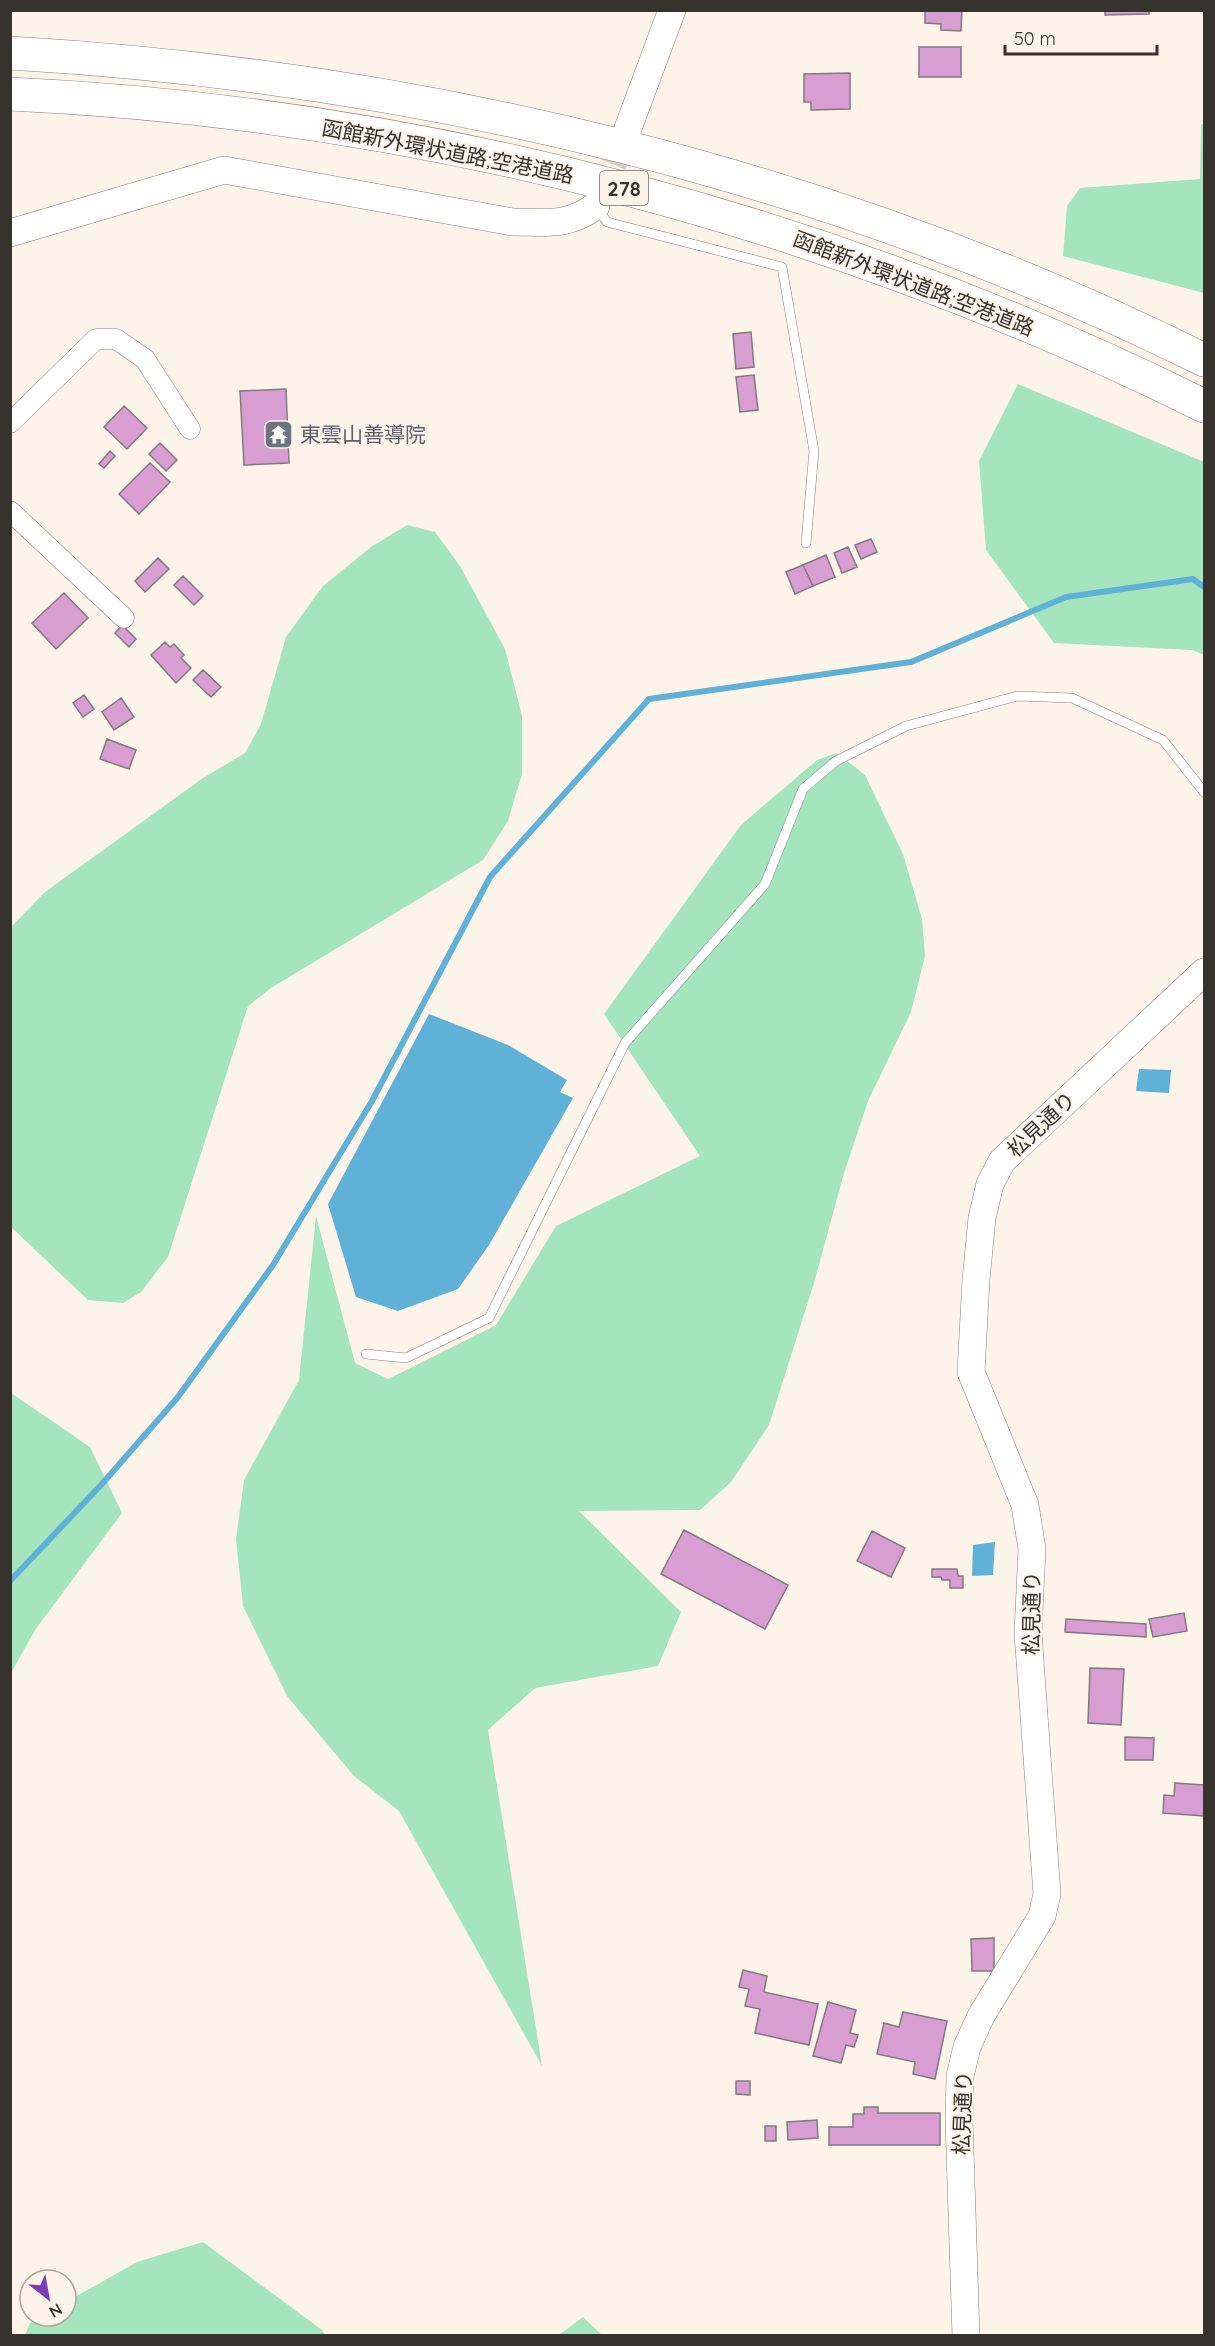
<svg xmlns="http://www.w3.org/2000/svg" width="1215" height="2346" font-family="Quicksand,'Noto Sans JP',sans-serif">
  <rect width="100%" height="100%" fill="#fcf3e9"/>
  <path fill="#a5e5be" d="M1201,124L1204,125V293L1063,256L1067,206L1080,188L1200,179Z
    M1018,384L1204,462V655L1192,650L1054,643L986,550L979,461Z
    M407,525L435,532L460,566L505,649L522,716V774L508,821L483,860L271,988L248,1006L168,1257L141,1292L123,1303L88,1300L11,1227V927L45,892L203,778L245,753L261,724L286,637L323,586L371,547Z
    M837,753L865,775L903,854L922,919L925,956L911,1012L868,1101L844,1173L814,1283L769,1425L731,1482L700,1510L579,1511L681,1612L658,1666L535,1688L488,1730L542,2066L399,1811L354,1776L287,1696L243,1606L236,1539L244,1480L299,1380L316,1216L355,1363L388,1379L496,1325L556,1226L700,1156L604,1014L741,825L817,760Z
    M11,1393L90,1447L122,1513L35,1630L11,1673Z
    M203,2242L322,2330L325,2335H25L30,2323L42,2316H66V2302L137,2262Z
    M583,2317L602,2335H559Z"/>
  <path fill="#60b1d8" d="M429,1014L508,1045L567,1080L560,1092L573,1098L489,1245L458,1289L398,1311L356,1297L328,1204Z
    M1139,1069L1171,1070L1169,1093L1136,1091Z
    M995,1542L993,1575L972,1576L973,1545Z"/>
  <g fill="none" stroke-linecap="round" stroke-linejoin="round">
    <path stroke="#60b1d8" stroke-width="6" d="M10,1581L102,1484L178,1397L273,1265L372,1101L490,877L649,699L911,662L1066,597L1193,579L1204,587"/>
  </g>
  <path fill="#d89dd1" stroke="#837982" stroke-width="1.5" d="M925,10H962L961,31L941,30V24L925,23Z
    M1105,10H1149V14L1105,15Z
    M919,47H961V77H919Z
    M850,73V109L811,110V102H804V74Z
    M751,332L754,367L736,369L733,334Z
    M754,375L758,410L740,412L736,377Z
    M286,389L289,463L244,465L240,391Z
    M124,406L147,428L127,449L104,427Z
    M160,443L177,460L166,471L149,454Z
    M110,451L115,456L104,468L99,464Z
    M150,463L170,482L139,514L119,494Z
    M871,539L877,552L861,559L855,545Z
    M848,547L857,567L842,573L834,553Z
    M826,555L835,577L813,586L803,565Z
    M158,558L169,569L145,592L135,581Z
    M803,565L813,586L795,594L786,572Z
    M183,576L203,596L194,605L174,585Z
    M64,593L88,618L56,649L32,623Z
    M122,625L136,639L129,647L115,633Z
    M165,642L170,647L174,644L184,655L181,658L191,668L176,683L151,655Z
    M203,670L221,687L211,697L193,680Z
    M84,695L94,709L83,717L73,703Z
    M121,698L134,717L114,730L102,712Z
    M107,739L136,750L129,769L100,759Z
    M684,1530L788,1585L765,1629L661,1574Z
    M872,1531L905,1548L891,1577L857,1561Z
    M932,1569H957L958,1576H963V1588H950V1580H942L941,1577H932Z
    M1184,1613L1187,1631L1153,1637L1149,1619Z
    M1066,1619L1146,1624V1637L1065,1632Z
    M1090,1668L1124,1669L1121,1725L1088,1723Z
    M1125,1737L1154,1738L1153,1760H1125Z
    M1175,1783L1204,1785V1816L1163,1813L1164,1795L1174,1796Z
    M994,1938V1971H972L971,1939Z
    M743,1970L767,1976L764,1992L818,2004L809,2045L755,2033L760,2009L745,2006L749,1989L739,1987Z
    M828,2002L856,2010L850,2033L858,2035L854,2047L846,2045L841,2063L813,2056Z
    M903,2012L947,2021L935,2079L913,2074L915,2062L877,2054L884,2023L899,2027Z
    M736,2081H750V2095L736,2094Z
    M864,2107H878V2113H940V2145H829V2127H853V2114H864Z
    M817,2120L818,2138L788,2140L787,2122Z
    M765,2126H776V2141H765Z"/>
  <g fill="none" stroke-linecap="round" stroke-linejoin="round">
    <path stroke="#d4cdc4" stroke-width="27" stroke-dasharray="27 14" stroke-linecap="butt" d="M597,202L627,131"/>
    <defs>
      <path id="lane" d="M597,208L607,222L782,267L814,451L806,543
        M366,1354L406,1358L489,1318L625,1043L765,884L803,789L836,761L906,726L1017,696L1072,698L1163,740L1204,792"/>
      <path id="street" d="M10,423L96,339H116L145,359L190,429
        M10,511L124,618"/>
      <path id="secondary" d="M627,131L672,10
        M10,233L224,170L513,222C547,222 566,227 596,206
        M966,2336L959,2120L960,2076L967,2047L981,2016L1042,1916L1047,1894L1028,1633L1032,1549L1025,1505L971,1372L976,1280L982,1218L990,1184L1002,1161L1204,972"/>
      <path id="highway" d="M10,53C423,77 834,176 1204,360
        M10,94C425,113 833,222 1204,406"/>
    </defs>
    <use href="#lane" stroke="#8a8279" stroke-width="10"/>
    <use href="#street" stroke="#8a8279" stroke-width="21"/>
    <use href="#secondary" stroke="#8a8279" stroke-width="28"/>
    <use href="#highway" stroke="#8a8279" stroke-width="34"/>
    <use href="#lane" stroke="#fff" stroke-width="9"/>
    <use href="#street" stroke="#fff" stroke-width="20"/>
    <use href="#secondary" stroke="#fff" stroke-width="27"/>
    <use href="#highway" stroke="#fff" stroke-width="33"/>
  </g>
  <defs>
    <symbol id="temple-square" viewBox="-11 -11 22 22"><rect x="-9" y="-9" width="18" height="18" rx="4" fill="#6b7280" stroke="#fcf3e9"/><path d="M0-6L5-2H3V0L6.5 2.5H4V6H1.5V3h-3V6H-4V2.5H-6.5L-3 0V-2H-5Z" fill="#fff"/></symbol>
  </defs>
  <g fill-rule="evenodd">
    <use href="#temple-square" x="262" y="418" width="33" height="33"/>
  </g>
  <g text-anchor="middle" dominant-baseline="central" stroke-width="4.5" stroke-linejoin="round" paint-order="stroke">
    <rect fill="#fcf3e9" stroke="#716d67" stroke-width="1.5" x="600" y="171" width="48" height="34" rx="4.5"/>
    <g font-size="20" font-weight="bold" fill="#36332f">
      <text x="624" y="188">278</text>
    </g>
    <g font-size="21" fill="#36332f" stroke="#fcf3e9">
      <text transform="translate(448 151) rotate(11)">函館新外環状道路;空港道路</text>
      <text transform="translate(914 283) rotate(21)">函館新外環状道路;空港道路</text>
      <text transform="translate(1041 1124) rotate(-43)">松見通り</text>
      <text transform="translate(1031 1613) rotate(-89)">松見通り</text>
      <text transform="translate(962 2113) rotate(-88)">松見通り</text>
    </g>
    <g font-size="21" fill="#5b616d" stroke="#fcf3e9" text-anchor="start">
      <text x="300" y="434">東雲山善導院</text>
    </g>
  </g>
  <rect width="1215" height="2346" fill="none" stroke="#36332f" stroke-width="24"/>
  <g transform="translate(48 2298) rotate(149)"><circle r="28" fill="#fcf3e9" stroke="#ada69f" stroke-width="1.5"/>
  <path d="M0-4.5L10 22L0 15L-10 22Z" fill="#793eb4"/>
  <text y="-9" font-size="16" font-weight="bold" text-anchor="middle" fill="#36332f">N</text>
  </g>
  <path d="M1005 45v9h152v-9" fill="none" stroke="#36332f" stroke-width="3"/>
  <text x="1014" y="45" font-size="18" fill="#36332f" stroke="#fcf3e9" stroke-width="4.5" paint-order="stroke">50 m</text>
</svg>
